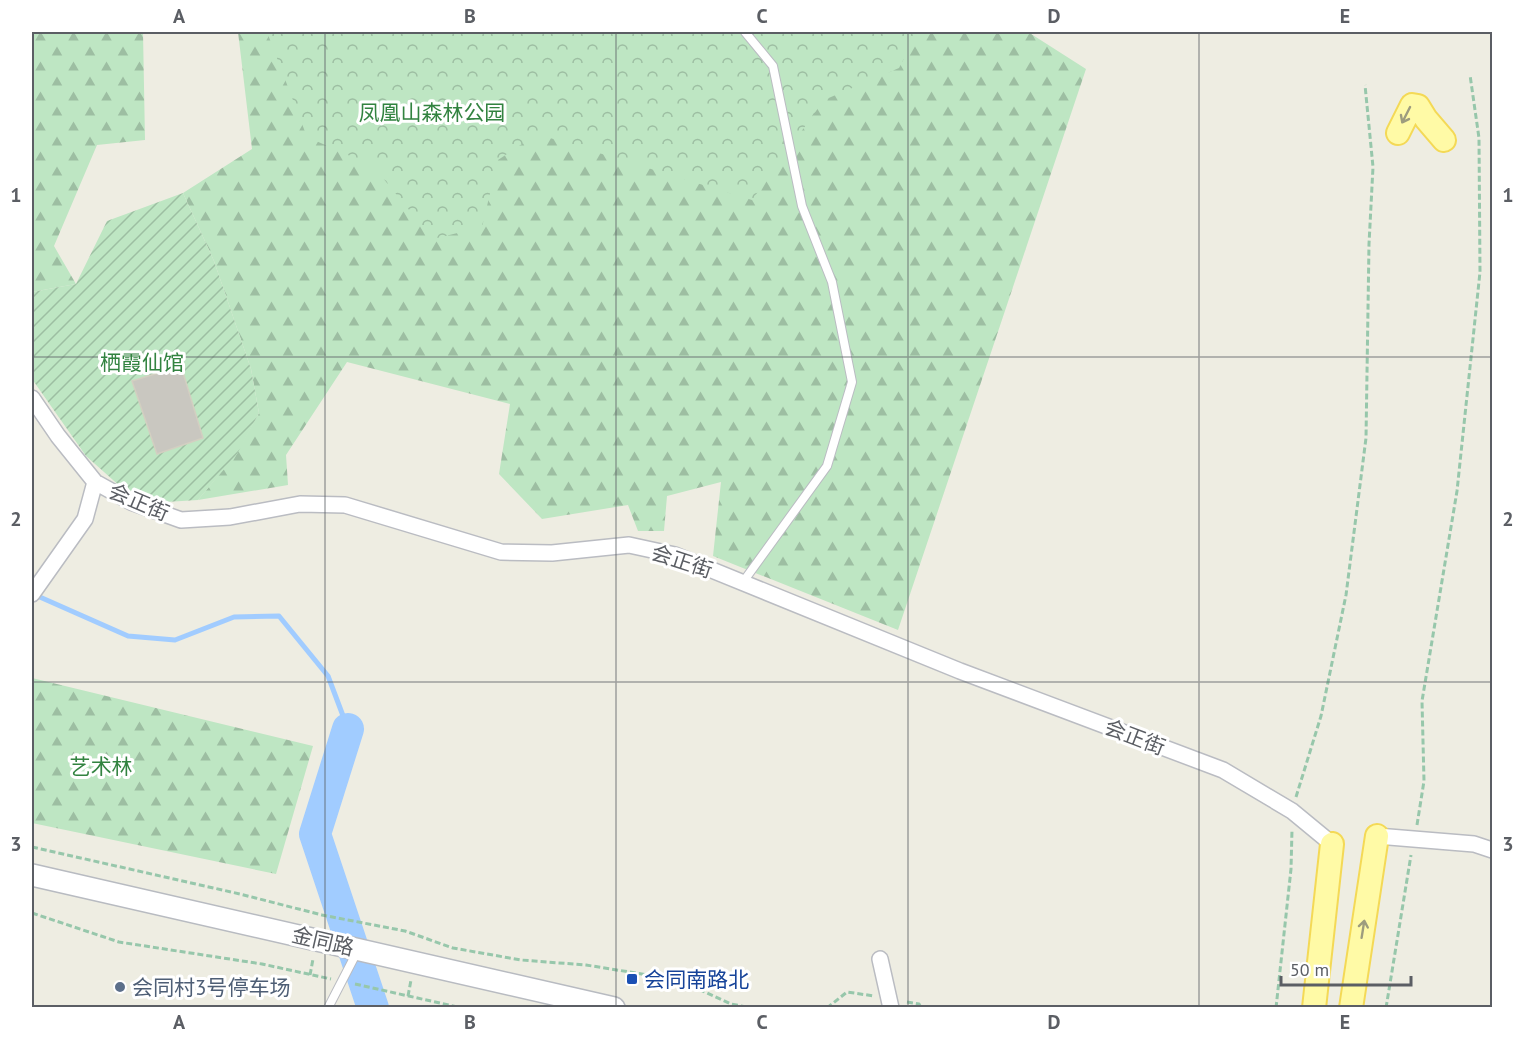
<svg xmlns="http://www.w3.org/2000/svg" width="1524" height="1039" font-family="'PT Sans','Noto Sans SC',sans-serif">
  <defs>
    <pattern id="forest-firs" width="22" height="20" patternUnits="userSpaceOnUse" patternTransform="scale(1.5)"><rect width="22" height="20" fill="#bee6c3"/><path d="M5 1l3.5 6h-7zM16 11l3.5 6h-7z" fill="#9dbea2"/></pattern>
    <pattern id="park-crowns" width="20" height="18" patternUnits="userSpaceOnUse" patternTransform="scale(1.5)"><rect width="20" height="18" fill="#bee6c3"/><path d="M2 6a3 3 0 1 1 6 0M12 15a3 3 0 1 1 6 0" fill="none" stroke="#9dbea2"/></pattern>
    <pattern id="garden-furrows" width="10" height="10" patternUnits="userSpaceOnUse" patternTransform="scale(1.5)"><rect width="10" height="10" fill="#bee6c3"/><path d="M-1 1l2-2M0 10L10 0M9 11l2-2" fill="none" stroke="#9dbea2"/></pattern>
  </defs>
  <rect width="100%" height="100%" fill="#eeede2"/>
  <path fill="url(#forest-firs)" d="M32,32H143L145,140L97,145L54,246L76,284L32,292Z
    M238,32H1028L1086,69L898,630L713,556L721,482L667,496L664,531H638L628,505L542,519L499,474L510,404L347,362L286,455L288,485L198,500L236,454L259,413L251,369L214,261L183,193L252,149Z
    M32,678L313,746L276,874L32,823Z"/>
  <path fill="url(#park-crowns)" d="M267,32H918L899,68L824,100L752,200L537,134L498,160L482,227L433,239L373,166L307,137Z"/>
  <path fill="url(#garden-furrows)" d="M183,193L214,261L251,369L259,413L237,454L198,500L166,502L122,488L86,456L32,379V292L76,284L107,221Z"/>
  <g fill="none" stroke-linecap="round" stroke-linejoin="round">
    <path stroke="#a1ccff" stroke-width="5" d="M33,594L128,636L175,640L234,617L279,616L328,676L348,729"/>
    <path stroke="#a1ccff" stroke-width="32" d="M348,729L315,834L373,1008"/>
  </g>
  <path fill="#c9c7c0" stroke="#d3cfc1" stroke-width="1.5" d="M181,366L203,438L157,454L132,381Z"/>
  <g fill="none" stroke-linecap="round" stroke-linejoin="round">
    <defs>
      <path id="lane" d="M743,582L827,466L852,382L832,282L802,206L773,66L745,32
        M328,1008L358,950"/>
      <path id="street" d="M32,398L58,436L95,482L131,502L181,520L230,517L300,504L345,505L501,552L552,553L629,545L675,555L960,671L1223,770L1292,811L1332,844
        M32,594L85,519L95,482
        M1377,836L1474,844L1492,850
        M880,959L891,1008"/>
      <path id="secondary" d="M32,875L614,1008"/>
      <path id="primary" d="M1398,133L1412,105L1418,106L1426,119L1444,140
        M1314,1008L1332,844
        M1351,1008L1377,836"/>
    </defs>
    <use href="#lane" stroke="#babcc2" stroke-width="10"/>
    <use href="#street" stroke="#babcc2" stroke-width="18"/>
    <use href="#secondary" stroke="#b8bbc1" stroke-width="24"/>
    <use href="#primary" stroke="#f4d956" stroke-width="26"/>
    <path stroke="#97c7ab" stroke-width="3" stroke-dasharray="6 3" stroke-linecap="butt" d="M1296,797L1321,716L1346,595L1366,438L1369,244L1373,167L1365,85
      M1417,825L1424,781L1422,701L1457,491L1480,272L1479,138L1470,75
      M32,847L240,894L322,915L405,931L453,948L521,960L586,965L679,980L731,1004L752,1008
      M32,913L119,942L262,964L331,979
      M310,975L313,959
      M355,984L462,1008
      M408,996L411,980
      M907,1002L919,1004L921,1008
      M827,1008L847,992L874,996
      M1276,1008L1291,869L1292,830
      M1386,1008L1411,855"/>
    <use href="#lane" stroke="#fff" stroke-width="8"/>
    <use href="#street" stroke="#fff" stroke-width="15"/>
    <use href="#secondary" stroke="#fff" stroke-width="21"/>
    <use href="#primary" stroke="#fffaa6" stroke-width="22"/>
  </g>
  <defs><path id="oneway-shaft" d="M-6 0H5M1.5-3L5.5 0L1.5 3" fill="none" stroke-width="1.6" stroke-linecap="round" stroke-linejoin="round" transform="scale(1.5)"/></defs>
  <g stroke="#9d9c7e">
    <use href="#oneway-shaft" transform="translate(1406 115) rotate(117)"/>
    <use href="#oneway-shaft" transform="translate(1363 929) rotate(-81)"/>
  </g>
  <path fill="none" stroke="#5b5e64" stroke-width="1.5" stroke-opacity="0.55" d="M325,32V1008M616,32V1008M908,32V1008M1199,32V1008M32,357H1492M32,682H1492"/>
  <rect fill="#1a4fb4" stroke="#fff" stroke-width="2" x="626" y="973" width="12" height="12" rx="3"/>
  <circle fill="#5c6f8a" stroke="#fff" stroke-width="2" cx="120" cy="987" r="6"/>
  <g text-anchor="middle" dominant-baseline="central" stroke-width="6" stroke-linejoin="round" paint-order="stroke">
    <g font-size="21" fill="#328340" stroke="#fff">
      <text x="432" y="112">凤凰山森林公园</text>
      <text x="142" y="362">栖霞仙馆</text>
      <text x="101" y="766">艺术林</text>
    </g>
    <g font-size="21" fill="#5b5e64" stroke="#fff">
      <text transform="translate(139 502) rotate(23)">会正街</text>
      <text transform="translate(682 561) rotate(18)">会正街</text>
      <text transform="translate(1135 737) rotate(21)">会正街</text>
      <text transform="translate(323 941) rotate(13)">金同路</text>
    </g>
    <g font-size="21" fill="#164399" stroke="#fff" text-anchor="start">
      <text x="644" y="979">会同南路北</text>
    </g>
    <g font-size="21" fill="#4e5e75" stroke="#fff" text-anchor="start">
      <text x="132" y="987">会同村3号停车场</text>
    </g>
  </g>
  <rect width="1524" height="1039" fill="none" stroke="#ffffff" stroke-width="66"/>
  <path d="M1281 976v9h130v-9" fill="none" stroke="#5b5e64" stroke-width="3"/>
  <text x="1290" y="976" font-size="18" fill="#5b5e64" stroke="#ffffff" stroke-width="4.5" paint-order="stroke">50 m</text>
  <rect x="33" y="33" width="1458" height="973" fill="none" stroke="#5b5e64" stroke-width="2"/>
  <g font-size="20" text-anchor="middle" font-weight="bold" fill="#5b5e64">
    <text x="179" y="23">A</text>
    <text x="470" y="23">B</text>
    <text x="762" y="23">C</text>
    <text x="1054" y="23">D</text>
    <text x="1345" y="23">E</text>
    <text x="16" y="202">1</text>
    <text x="1508" y="202">1</text>
    <text x="16" y="526">2</text>
    <text x="1508" y="526">2</text>
    <text x="16" y="851">3</text>
    <text x="1508" y="851">3</text>
    <text x="179" y="1029">A</text>
    <text x="470" y="1029">B</text>
    <text x="762" y="1029">C</text>
    <text x="1054" y="1029">D</text>
    <text x="1345" y="1029">E</text>
  </g>
</svg>
